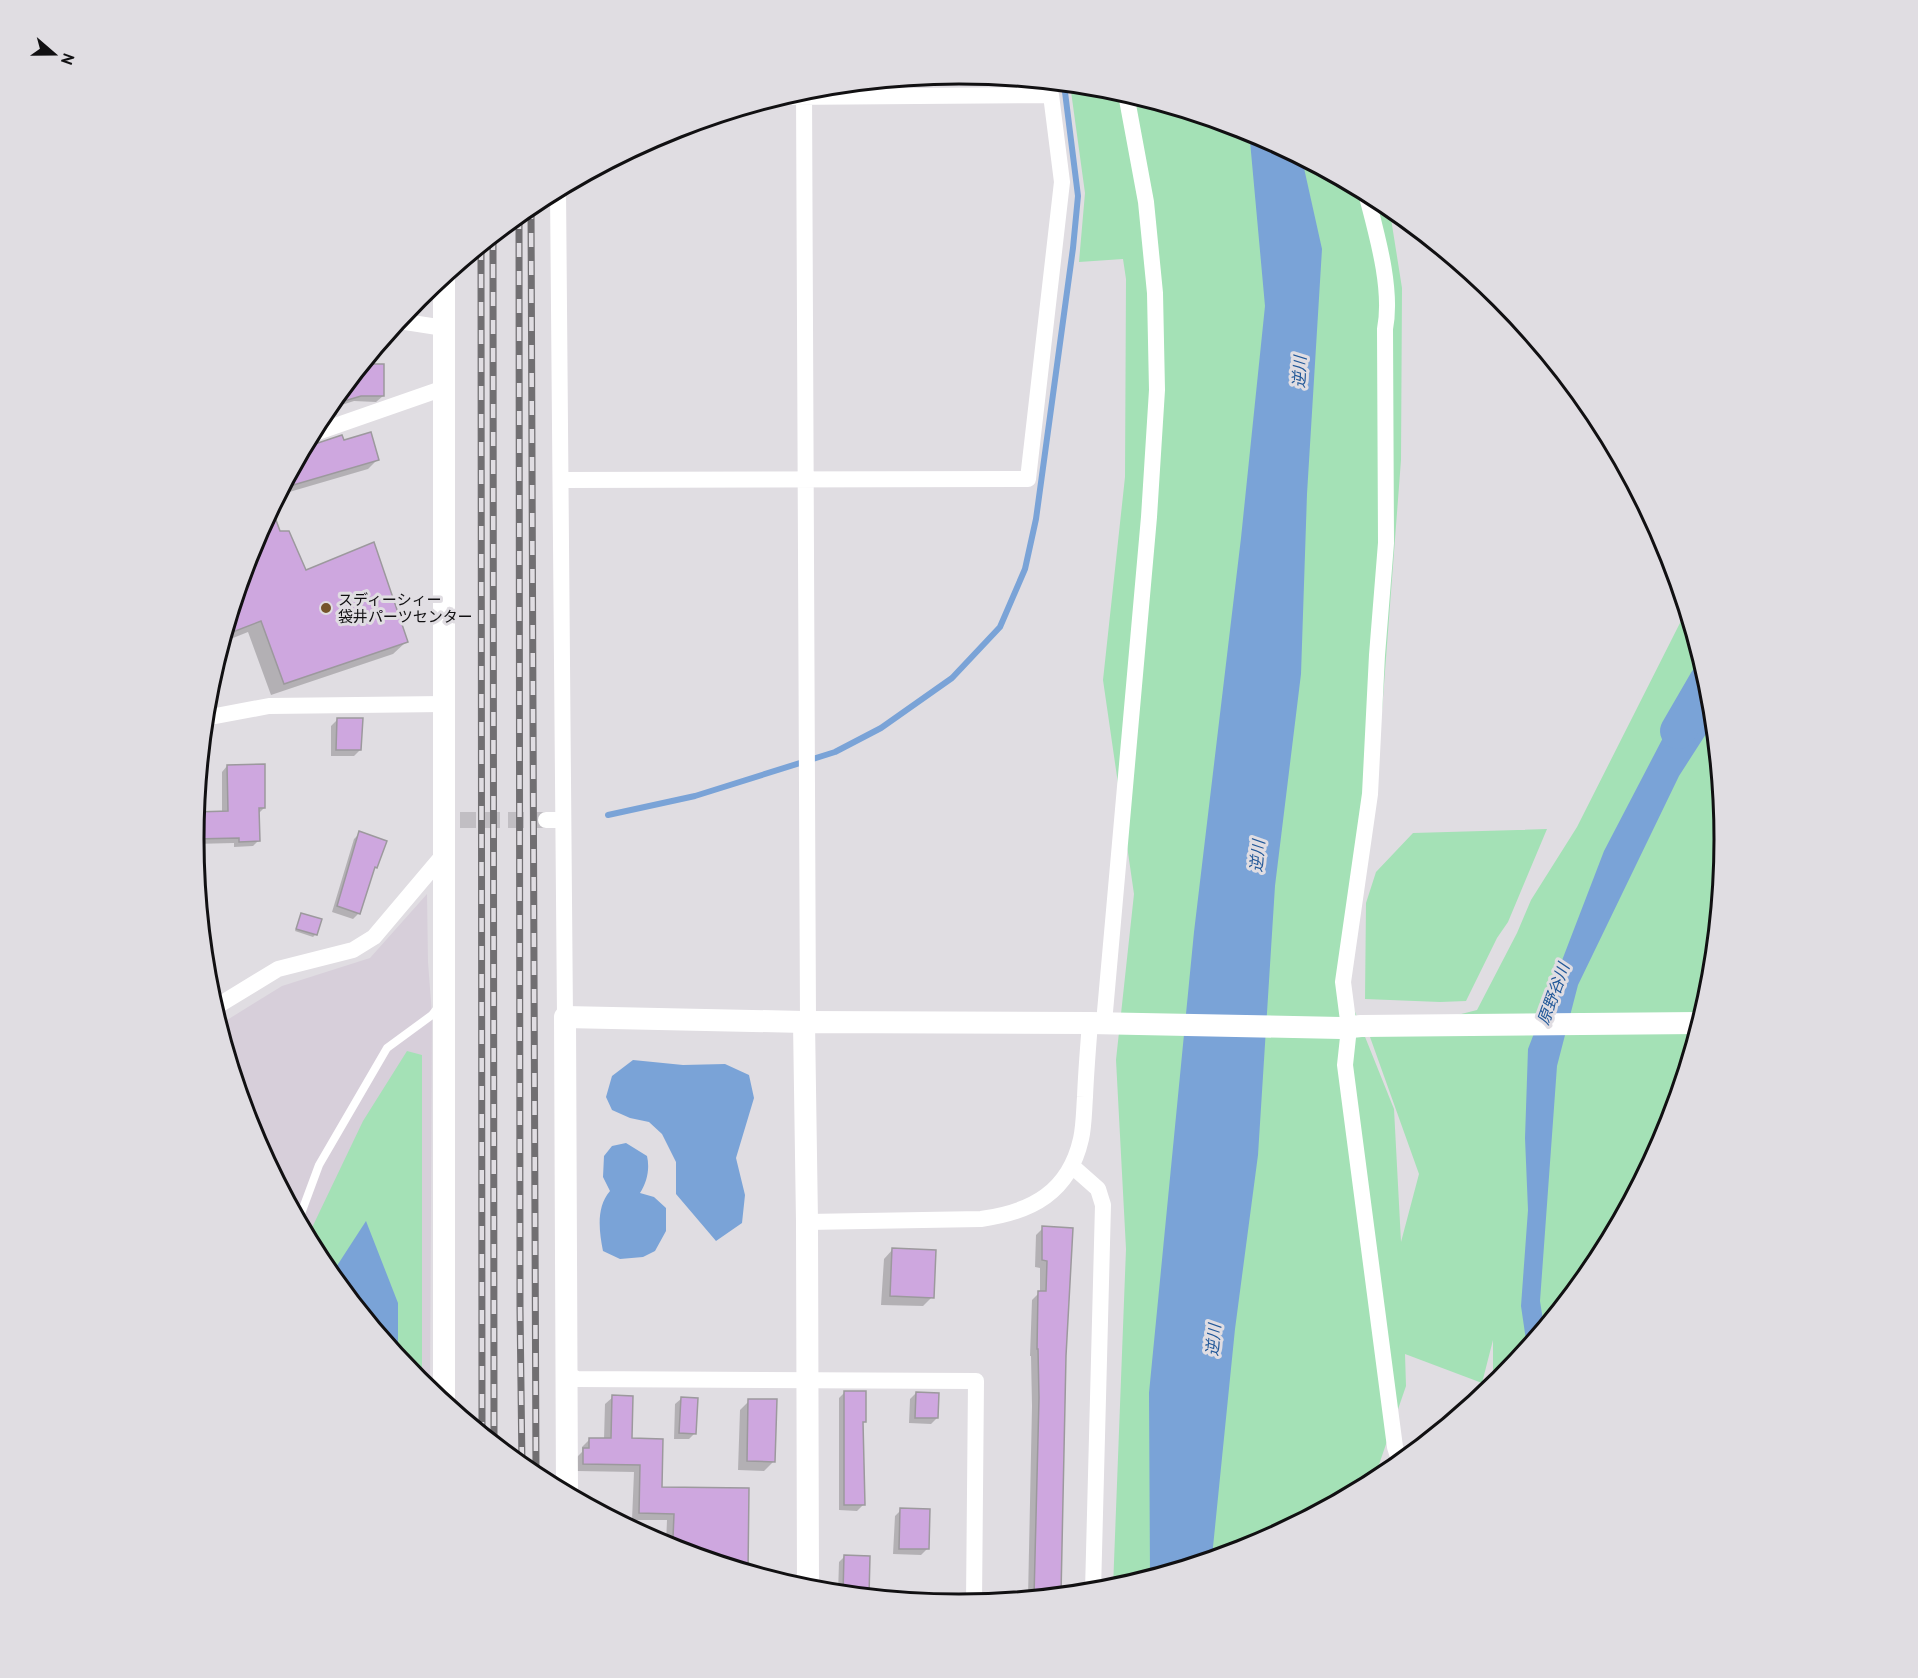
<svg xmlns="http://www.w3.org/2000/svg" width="1918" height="1678" font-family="'PT Sans','Noto Sans JP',sans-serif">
  <rect width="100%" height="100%" fill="#e0dde2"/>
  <path fill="#d7cfda" d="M427,894L428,962L432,1015L430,1391L417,1380L322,1264L252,1132L219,1025L282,986L370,958Z"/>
  <path fill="#a4e1b6" d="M1070,84L1109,88L1252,132L1389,206L1402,288L1401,460L1382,711L1343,982L1394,1109L1401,1242L1419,1174L1370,1037L1477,1010L1517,933L1531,900L1577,827L1683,617L1685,608L1710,690L1724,839L1710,989L1666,1132L1595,1265L1500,1381L1493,1374V1340L1482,1383L1405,1354L1406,1386L1373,1482L1252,1546L1113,1588L1126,1249L1116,1060L1134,894L1103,680L1125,477L1126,279L1123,259L1079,262L1085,193Z
    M1547,829L1508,922L1497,938L1466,1001L1440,1002L1365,999L1366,903L1376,872L1413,833Z
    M407,1051L422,1055V1383L322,1264L308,1236L363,1121Z"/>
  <path fill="#7aa3d7" d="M1246,130L1302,159L1322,249L1307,494L1301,674L1275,886L1258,1155L1235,1329L1213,1547L1214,1558L1150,1577L1149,1393L1194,932L1241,538L1265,306L1250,141Z
    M1702,663L1706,678L1699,687L1709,689L1713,723L1679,776L1578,985L1557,1066L1540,1301L1544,1327L1527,1347L1521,1306L1528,1210L1525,1138L1528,1049L1604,851Z
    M633,1060L683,1065L725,1064L749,1075L754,1098L736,1158L745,1195L742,1223L716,1241L676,1194V1162L662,1134L649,1122L630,1118L612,1110L606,1097L612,1076Z
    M626,1143L647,1156C650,1169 647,1182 640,1193L654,1197L666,1208V1231L655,1251L643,1257L620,1259L603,1251C599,1231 596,1207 610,1191L603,1177L604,1156L612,1146Z
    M366,1221L398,1303V1356L331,1275Z"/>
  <path fill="#0003" d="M362,366L383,396L376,402L354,401L332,408L330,404Z
    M343,442L377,460L368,469L279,495L301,455Z
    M271,511L279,532L306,572L406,642L393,654L271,695L248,632L223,642L252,546Z
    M337,720L360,750L354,756H331V726Z
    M227,766L264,808L258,814L259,840L253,846L234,847V843L194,844L196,813L222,812V772Z
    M360,833L385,842L376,867L372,871L359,913L353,919L332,912L354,839Z
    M302,915L316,934L313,937L295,931Z
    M204,942L216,967L207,975Z
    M1043,1228L1064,1356L1059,1595L1028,1598L1032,1406L1031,1356H1030L1032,1300L1040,1292V1268L1035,1267L1036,1235Z
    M893,1249L932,1297L923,1306L881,1305L884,1259Z
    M845,1392L864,1421L862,1424L863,1505L857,1511L839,1510V1398Z
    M916,1393L937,1418L931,1424L909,1423L910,1399Z
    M613,1397L630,1440L661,1488L748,1490L746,1571L668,1547V1544H666L667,1520H632L634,1472L577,1471V1457L582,1452V1447L590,1439H604L605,1404Z
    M682,1398L695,1433L689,1439H674L675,1404Z
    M749,1401L774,1461L764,1471L738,1470L740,1410Z
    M901,1510L927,1549L921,1555L893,1554L895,1516Z
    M845,1556L868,1595L838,1593L839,1562Z"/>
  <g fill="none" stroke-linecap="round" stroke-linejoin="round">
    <path stroke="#7aa3d7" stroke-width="6" d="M608,815L695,796L835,752L881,728L952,678L1000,627L1025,569L1036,519L1073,248L1078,196L1064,84"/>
    <path stroke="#7aa3d7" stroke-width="36" d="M1678,731L1707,681"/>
  </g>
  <path fill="#cea7df" stroke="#9c999d" stroke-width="1.5" d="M363,364H384V396H361L334,404L336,414L319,420Z
    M371,432L379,460L283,488L307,443L315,444L342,435L344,440Z
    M272,509L280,531H289L306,570L374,542L408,642L284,684L261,621L225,635L252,546Z
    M337,718H363L361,750H336Z
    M265,764V808H259L260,841L239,842V838L194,839L196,812L228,811L227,765Z
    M359,831L387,841L377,868L375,867L360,914L337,906Z
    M301,913L322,919L317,935L296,929Z
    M1042,1226L1073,1228L1066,1356L1061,1594L1034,1597L1039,1398L1038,1349H1037L1038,1291H1046L1047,1261L1042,1260Z
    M892,1248L936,1250L934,1298L890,1296Z
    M844,1391H866V1422H863L865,1505H844Z
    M916,1392L939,1393L938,1418H915Z
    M612,1395L633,1396L632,1438L663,1439L662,1487L749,1488L748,1571L675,1549V1538H673L674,1514L639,1513L640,1465L583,1464V1448H589V1438H611Z
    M681,1397L698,1398L696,1434L679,1433Z
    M748,1399H777L775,1462L747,1461Z
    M900,1508L930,1509L929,1549H899Z
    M844,1555L870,1556L869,1596L843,1593Z"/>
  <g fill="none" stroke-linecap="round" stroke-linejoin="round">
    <path stroke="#c1bec3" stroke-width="16" stroke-dasharray="16 8" stroke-linecap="butt" d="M460,820H546"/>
    <path stroke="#fff" stroke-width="8" d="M299,1219L319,1165L387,1048L432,1015L439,1006"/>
    <path stroke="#fff" stroke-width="16" d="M804,90L808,1022
      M558,189L565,1017
      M1366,193C1376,232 1393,288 1385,329L1386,543L1377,655L1370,794L1343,982L1349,1028L1345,1065L1395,1447L1400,1463
      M399,321L444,328
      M312,434L444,388
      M561,480L1028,479L1062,182L1051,95L782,97
      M205,718L269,706L444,704
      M546,820H563
      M214,1008L278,969L353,950L374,937L445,853
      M1104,1023L1149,517L1157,390L1155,293L1146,202L1126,94
      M1072,1166L1098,1189L1103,1205L1093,1591
      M807,1222L981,1219C1032,1212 1069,1192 1081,1139C1084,1126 1084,1110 1085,1097C1086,1072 1088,1048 1090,1023
      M566,1374L577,1379L976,1381L974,1603"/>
    <path stroke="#fff" stroke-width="22" d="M444,276V1402
      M804,1022L807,1222L808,1589
      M567,1493L565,1017L804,1022L1090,1023L1341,1028L1361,1026L1699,1023"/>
    <defs>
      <path id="rail" d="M531,205L536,1477
        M519,215L520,1309L522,1466
        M493,236L494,1443
        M481,246L482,1433"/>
    </defs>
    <use href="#rail" stroke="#716f72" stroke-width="7"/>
    <use href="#rail" stroke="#e0dde2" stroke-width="4.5" stroke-dasharray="14" stroke-linecap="butt"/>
  </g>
  <circle fill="#75542b" stroke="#e0dde2" stroke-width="2" cx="326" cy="608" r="6"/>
  <g text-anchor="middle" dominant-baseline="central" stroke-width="6" stroke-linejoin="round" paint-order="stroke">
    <g font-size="15" fill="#111012" stroke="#e0dde2" text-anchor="start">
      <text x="338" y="599">スディーシィー<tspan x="338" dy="17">袋井パーツセンター</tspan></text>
    </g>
    <g font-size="16" font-style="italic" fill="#225898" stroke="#e0dde2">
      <text transform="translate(1299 372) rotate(-87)">逆川</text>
      <text transform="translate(1257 856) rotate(-85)">逆川</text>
      <text transform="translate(1553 994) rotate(-70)">原野谷川</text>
      <text transform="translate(1213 1340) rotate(-85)">逆川</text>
    </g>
  </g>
  <path d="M0 0H1918V1678H0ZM204 839a755 755 0 1 1 1510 0a755 755 0 1 1-1510 0Z" fill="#e0dde2" fill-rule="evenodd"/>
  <path fill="none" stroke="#111012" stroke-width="3" d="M204 839a755 755 0 1 1 1510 0a755 755 0 1 1-1510 0Z"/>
  <g transform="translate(54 54) rotate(110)" stroke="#e0dde2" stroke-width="4.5" paint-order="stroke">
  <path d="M0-4.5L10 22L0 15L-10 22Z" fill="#111012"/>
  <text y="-9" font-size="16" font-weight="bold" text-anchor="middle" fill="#111012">N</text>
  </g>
</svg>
